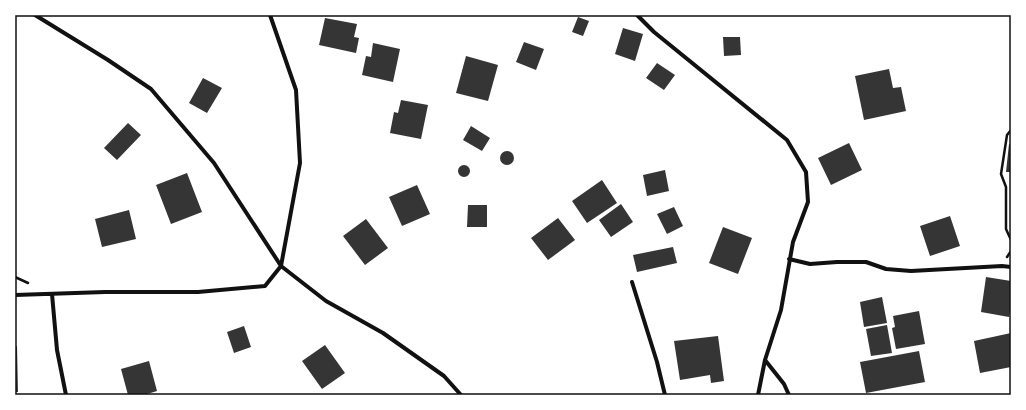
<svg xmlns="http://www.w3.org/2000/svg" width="1026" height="410" font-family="'Alegreya Sans',sans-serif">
  <rect width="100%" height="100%" fill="#fff"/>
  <path fill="#353535" d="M578,17L589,21L583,36L572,32Z
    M325,18L357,24L354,37L359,38L356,53L319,45Z
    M623,28L643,34L635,61L615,54Z
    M723,37H740L741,55L724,56Z
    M524,42L544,49L536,70L516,62Z
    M373,43L400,49L393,82L362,75L366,56L371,57Z
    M466,56L498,65L488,101L456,93Z
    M657,63L675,75L664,90L646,78Z
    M889,69L893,88L901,87L906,111L864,120L855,76Z
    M203,78L222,88L207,113L189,103Z
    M401,100L428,105L421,139L390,133L394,112L398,113Z
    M128,123L141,135L117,160L104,148Z
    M471,126L490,138L482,151L463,140Z
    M849,143L862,170L831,185L818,158Z
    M1009,144L1011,145V172H1006Z
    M500 158a7 7 0 1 1 14 0a7 7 0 1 1-14 0Z
    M458 171a6 6 0 1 1 12 0a6 6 0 1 1-12 0Z
    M665,170L669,191L647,196L643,175Z
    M187,173L202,212L171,224L156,185Z
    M602,180L617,203L587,223L572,201Z
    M417,185L430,214L402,226L389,197Z
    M621,204L633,222L611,237L599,220Z
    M468,205H487V227H467Z
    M674,207L683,226L667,234L657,214Z
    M129,210L136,239L102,247L95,219Z
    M950,216L960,246L930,256L920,226Z
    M558,218L575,240L548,260L531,238Z
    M366,219L388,248L365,265L343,236Z
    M723,227L752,238L738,274L709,263Z
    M673,247L677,263L637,272L633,255Z
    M986,277L1011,281V306L1009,317L981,312Z
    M882,297L887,323L864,327L860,302Z
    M919,311L925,344L896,349L892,328L895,327L893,316Z
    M887,325L892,353L871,356L866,329Z
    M244,326L251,347L234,353L227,332Z
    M1011,333V367L980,373L974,341Z
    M718,336L724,381L711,383L710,375L680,380L674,341Z
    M325,345L345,373L322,389L302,361Z
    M17,346L18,392H15V347Z
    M919,351L925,382L866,393L860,362Z
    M149,361L157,391L144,395H128L121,369Z"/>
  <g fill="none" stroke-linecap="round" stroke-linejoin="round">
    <path stroke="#111" stroke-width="2.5" d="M1011,130L1007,135L1001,174L1006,187V229L1011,240
      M1007,257L1011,251
      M15,277L28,283"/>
    <path stroke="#111" stroke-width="4" d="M35,15L108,60L151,89L214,163L281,266L326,301L383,333L444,376L461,395
      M637,15L654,32L787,140L806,172L808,202L793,242L781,310L765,360L758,395
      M789,259L810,264L837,262H866L886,269L911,271L1002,266L1011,267
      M632,282L657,362L665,395
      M52,294L57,350L66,395
      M15,295L105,292H198L265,286L281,266L300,163L296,90L270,15
      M765,360L784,384L789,395"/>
  </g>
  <rect width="1026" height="410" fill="none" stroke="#ffffff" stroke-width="32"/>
  <rect x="16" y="16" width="994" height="378" fill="none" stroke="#111" stroke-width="1.5"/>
</svg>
